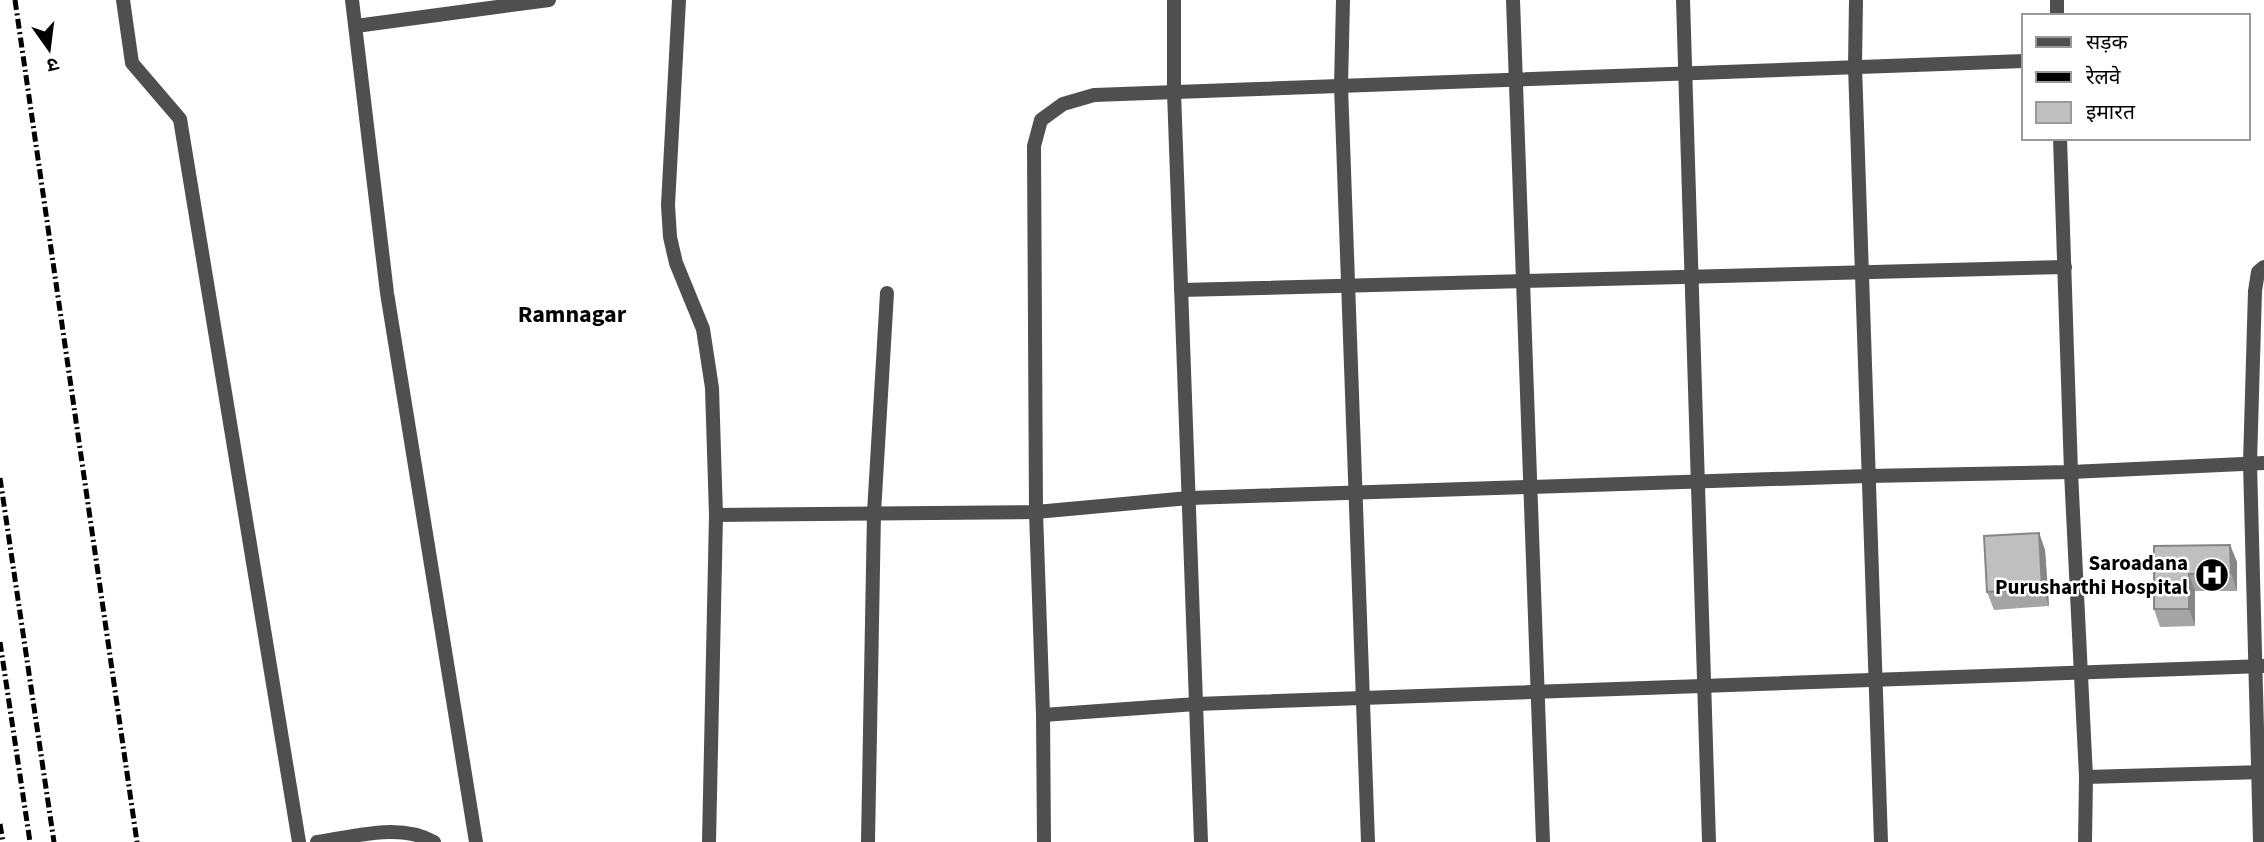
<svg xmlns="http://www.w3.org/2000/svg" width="2264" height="842" font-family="'Source Sans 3','Noto Sans Devanagari',sans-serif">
<rect width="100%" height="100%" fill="#fff"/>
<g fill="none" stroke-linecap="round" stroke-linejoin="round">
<path stroke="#4f4f4f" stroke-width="14" d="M317,842C355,837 399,822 434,842"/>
<g stroke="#4f4f4f" stroke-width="14">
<polyline points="123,0 132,63 180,119 299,842"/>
<polyline points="352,0 387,293 476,842"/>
<polyline points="679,0 668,205 670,237 676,263 703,329 712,388 716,515 709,842"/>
<polyline points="1174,0 1174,92 1201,842"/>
<polyline points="1343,0 1341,86 1368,842"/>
<polyline points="1513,0 1543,842"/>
<polyline points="1683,0 1709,842"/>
<polyline points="1856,0 1855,66 1881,842"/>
<polyline points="2057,16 2057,0"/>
<polyline points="356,26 549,0"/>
<polyline points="2060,138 2071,472 2086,777 2085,842"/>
<polyline points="1181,290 2065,267"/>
<polyline points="716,515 1036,512 1189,498 1868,476 2071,472 2264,463"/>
<polyline points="1043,715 1196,704 2264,666"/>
<polyline points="2086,777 2264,772"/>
<polyline points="868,842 874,513 887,293"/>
<polyline points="1044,842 1043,715 1036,512 1034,146 1041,120 1063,104 1094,95 2024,61"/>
<polyline points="2260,842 2250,463 2255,291 2258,272 2264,267"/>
</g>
<g stroke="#000" stroke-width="5" stroke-dasharray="10 3.5 2 3.5" stroke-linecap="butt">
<polyline points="15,0 137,842"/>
<polyline points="0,478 54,842"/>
<polyline points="0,642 30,842"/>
<polyline points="0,824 3,842"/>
</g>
</g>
<g fill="#a4a4a4">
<polygon points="2039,533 2045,550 2049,606 1994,610 1987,592"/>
<polygon points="2230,545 2237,562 2237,591 2195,591 2195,626 2160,627 2154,609 2154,546"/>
</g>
<g fill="#868686">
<polygon points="2039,533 2045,550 2049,606 2042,588"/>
<polygon points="2230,545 2237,562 2237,591 2231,573"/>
<polygon points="2189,574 2195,591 2195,626 2189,609"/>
</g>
<g fill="#bfbfbf" stroke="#868686" stroke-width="2">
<polygon points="2039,533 2042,588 1987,592 1984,536"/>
<polygon points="2230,545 2231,573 2189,574 2189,609 2154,609 2154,546"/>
</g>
<defs>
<g id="hospital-disc" transform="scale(1.75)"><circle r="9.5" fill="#000" stroke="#fff"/><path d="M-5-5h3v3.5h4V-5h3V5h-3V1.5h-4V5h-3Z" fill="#fff"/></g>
</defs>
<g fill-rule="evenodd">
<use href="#hospital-disc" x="2212" y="575"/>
</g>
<g text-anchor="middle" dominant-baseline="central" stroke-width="5" stroke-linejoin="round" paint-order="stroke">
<g font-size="21" font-weight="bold" fill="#000" stroke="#fff" text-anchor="end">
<text x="2188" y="563">Saroadana<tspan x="2188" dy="24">Purusharthi Hospital</tspan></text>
</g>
<g font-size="24" font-weight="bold" fill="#000" stroke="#fff">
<text x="572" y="314">Ramnagar</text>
</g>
</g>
<rect x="2022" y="14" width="228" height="126" fill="#ffffff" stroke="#999999" stroke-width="2"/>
<rect x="2036" y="37" width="35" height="10" fill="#4f4f4f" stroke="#999999" stroke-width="2"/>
<text x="2086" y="49" font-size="21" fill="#000000">सड़क</text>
<rect x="2036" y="72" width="35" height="10" fill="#000000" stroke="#999999" stroke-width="2"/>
<text x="2086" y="84" font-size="21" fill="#000000">रेलवे</text>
<rect x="2036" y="102" width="35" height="21" fill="#bfbfbf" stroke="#999999" stroke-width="2"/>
<text x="2086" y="119" font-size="21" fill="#000000">इमारत</text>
<g transform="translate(49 49) rotate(166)" stroke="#ffffff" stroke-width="5" paint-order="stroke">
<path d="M0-5L12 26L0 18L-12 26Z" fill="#000000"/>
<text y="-10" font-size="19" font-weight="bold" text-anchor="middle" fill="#000000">उ</text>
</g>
</svg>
